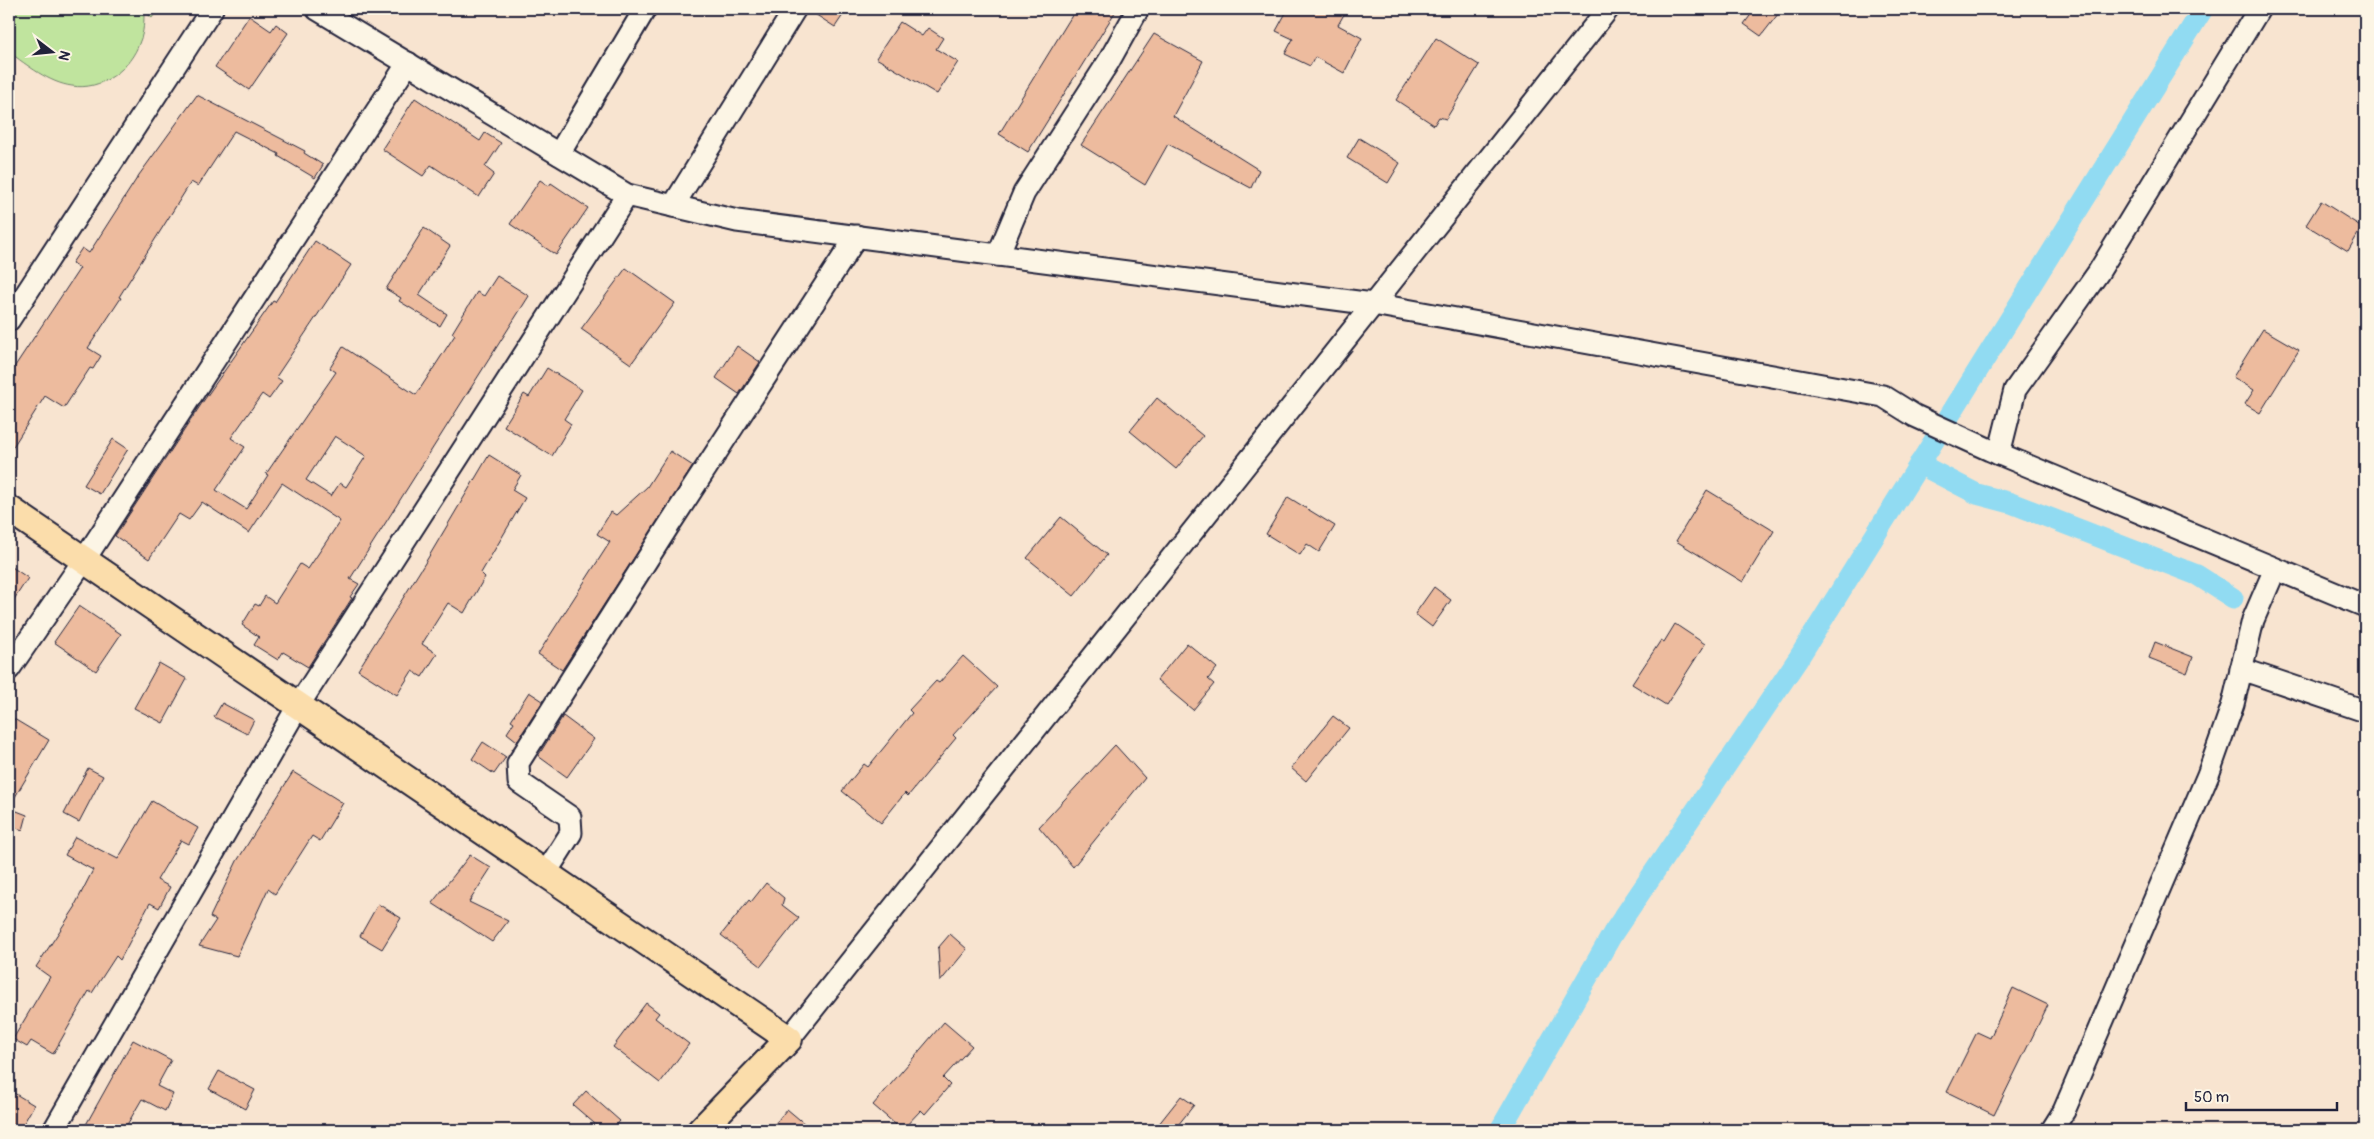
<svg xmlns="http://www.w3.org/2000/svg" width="2374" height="1139" font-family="Pangolin,sans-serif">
<rect width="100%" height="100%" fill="#f8e4d0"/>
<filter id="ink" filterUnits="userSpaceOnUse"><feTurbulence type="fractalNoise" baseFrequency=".02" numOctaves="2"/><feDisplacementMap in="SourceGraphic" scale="10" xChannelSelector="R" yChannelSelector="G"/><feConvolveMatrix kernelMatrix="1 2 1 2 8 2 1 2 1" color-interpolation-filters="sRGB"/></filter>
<g filter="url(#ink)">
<path fill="#c0e49e" stroke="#71836c" d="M9,9H158L152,18L144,11C144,21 144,32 140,41C131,69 101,91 72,86C49,83 27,65 9,52Z"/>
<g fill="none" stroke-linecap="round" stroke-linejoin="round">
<g stroke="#91dbf2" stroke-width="21">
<polyline points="1919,464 1977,494 2011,503 2197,575 2233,598"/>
<polyline points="1500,1130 1613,933 1798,659 2203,9"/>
</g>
</g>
<g fill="#edbb9e" stroke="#22223b" fill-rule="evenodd">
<polygon points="807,9 847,9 835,27"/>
<polygon points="1076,9 1117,9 1028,152 999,134"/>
<polygon points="1288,9 1347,9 1338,25 1362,38 1344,73 1315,57 1310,66 1285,54 1293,39 1276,31"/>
<polygon points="1755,9 1782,9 1761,36 1744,24"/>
<polygon points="249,16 271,31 276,24 288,33 249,90 215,67"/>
<polygon points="900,22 922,36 928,28 943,38 936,49 958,62 937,94 876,58"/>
<polygon points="1154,34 1203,61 1173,116 1259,170 1251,188 1168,144 1145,185 1081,145"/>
<polygon points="1436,38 1479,65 1446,119 1439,117 1434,125 1396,100"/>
<polygon points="197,95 305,151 304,153 323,165 315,178 278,156 279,154 234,131 198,186 191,182 119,297 121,298 88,348 101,356 93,369 90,368 64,408 45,396 9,453 9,375 80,268 72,263 82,248 89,253 139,175"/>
<polygon points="415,98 480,141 485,133 501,143 485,167 494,174 479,197 431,165 423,176 382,149"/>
<polygon points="1359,138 1400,163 1388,183 1347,158"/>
<polygon points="540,180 549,186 551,183 588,208 556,255 510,224"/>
<polygon points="2321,201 2362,227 2348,251 2306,225"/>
<polygon points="424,228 450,246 419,295 447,314 440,326 399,301 401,298 386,289"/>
<path d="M315,241L351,265L276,377L282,381L269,399L262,394L231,438L245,447L216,490L246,509L268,475L266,474L336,372L330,368L343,347L416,395L455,335L452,333L477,292L484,296L497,276L529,296L350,579L359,584L350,597L352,598L308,667L283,652L278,660L254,645L259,637L242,625L255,604L259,606L265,596L275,603L300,564L308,569L340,521L282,483L249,533L202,502L189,520L179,514L149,559L115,536L202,403L273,301L275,302ZM335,436L366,456L346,487L340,483L331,496L306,480Z"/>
<polygon points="626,268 675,303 631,364 581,329"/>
<polygon points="2263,329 2299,350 2260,413 2245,404 2254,390 2233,377"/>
<polygon points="737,346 760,362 739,394 716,378"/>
<polygon points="547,368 582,390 564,419 571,424 552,456 504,426 524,394 529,397"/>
<polygon points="1157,398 1203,436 1176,469 1130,431"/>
<polygon points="113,439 128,449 100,494 84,485"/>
<polygon points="670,451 693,466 562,670 538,654 610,542 597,534 611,512 616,515 647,487"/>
<polygon points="489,455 521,475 512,490 525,498 481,573 485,577 464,613 448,603 422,644 437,654 422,677 412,671 397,695 358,670 425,563"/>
<polygon points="1707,490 1774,531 1743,582 1676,541"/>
<polygon points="1288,497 1335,526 1319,552 1307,544 1300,555 1266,534"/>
<polygon points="1061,517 1107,555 1074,596 1027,558"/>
<polygon points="9,565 28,578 9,607"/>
<polygon points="1434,587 1451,600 1432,627 1415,614"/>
<polygon points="79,606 121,634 96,671 54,642"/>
<polygon points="1675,624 1705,644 1666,705 1632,684 1661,640 1664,642"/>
<polygon points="2155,642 2193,657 2187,673 2149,658"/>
<polygon points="1187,643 1217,668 1208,679 1214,684 1193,710 1157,680"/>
<polygon points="963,656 997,687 953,735 956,738 908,796 905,793 881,823 842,791 864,764 868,767 912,713 909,710 936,681 939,683"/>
<polygon points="159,663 187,679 163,723 134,708"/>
<polygon points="529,692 543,701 517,741 507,733 514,722 511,720"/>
<polygon points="222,703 254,720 247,734 214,717"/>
<polygon points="9,716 49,740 9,807"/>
<polygon points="563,716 594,739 567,777 538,756"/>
<polygon points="1333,716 1349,728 1306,781 1291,768"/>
<polygon points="483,742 506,757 494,774 472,759"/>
<polygon points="1115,745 1145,778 1073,867 1039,827"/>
<polygon points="88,768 103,776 79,822 64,814"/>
<polygon points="293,772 343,803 320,841 312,836 275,894 268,889 237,956 199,946 216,920 210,917 237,861"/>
<polygon points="152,801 198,828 189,844 181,840 157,880 170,887 159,908 150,903 120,960 116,956 92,993 89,991 53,1054 31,1041 27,1047 13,1039 50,977 36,967 76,906 75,905 93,870 65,855 75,837 118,859"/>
<polygon points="9,808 27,815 23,830 9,826"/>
<polygon points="470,855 491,868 469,902 508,921 492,942 432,903"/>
<polygon points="766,883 784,898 782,905 799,918 761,966 721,935 749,900 751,902"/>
<polygon points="378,904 401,918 382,949 360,936"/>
<polygon points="950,934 967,949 940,982 938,948"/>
<polygon points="2013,988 2048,1005 1994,1115 1947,1092 1977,1032 1990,1038"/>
<polygon points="646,1003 659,1013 655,1018 689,1044 660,1083 613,1047"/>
<polygon points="944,1022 972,1046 943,1078 950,1085 925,1114 921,1110 902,1130 873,1105"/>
<polygon points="133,1040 171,1060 157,1086 173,1094 165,1111 142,1099 124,1130 83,1130"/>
<polygon points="219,1071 255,1090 245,1109 209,1089"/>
<polygon points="9,1090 34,1105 20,1130 9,1130"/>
<polygon points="586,1091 620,1121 612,1130 602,1130 573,1105"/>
<polygon points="1181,1096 1194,1105 1174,1130 1154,1130"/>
<polygon points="787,1109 812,1130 770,1130"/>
</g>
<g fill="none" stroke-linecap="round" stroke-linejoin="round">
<g stroke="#22223b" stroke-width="25">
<g id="minor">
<polyline points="317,9 627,195 737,221 1373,304 1883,396 1915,416 1990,450 2365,606"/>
<polyline points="559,154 645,9"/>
<polyline points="673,206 795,9"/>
<polyline points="998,255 1024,193 1109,61 1138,9"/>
<polyline points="9,320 212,9"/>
<polyline points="1999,454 2015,390 2098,273 2259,9"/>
<polyline points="9,669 84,560 408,63"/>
<polyline points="2241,669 2365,711"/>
<polyline points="545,874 571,833 570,817 519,782 518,763 667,528 857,236"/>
<polyline points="789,1039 1608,9"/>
<polyline points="54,1130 298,706 627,195"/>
<polyline points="2052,1130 2064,1111 2208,775 2233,704 2253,620 2275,569"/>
</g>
</g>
<g stroke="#22223b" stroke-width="30">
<polyline id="major" points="9,509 789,1039 701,1130"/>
</g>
<use href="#minor" stroke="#fcf5e5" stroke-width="21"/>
<use href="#major" stroke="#fbddab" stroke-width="26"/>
</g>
</g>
<rect width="2374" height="1139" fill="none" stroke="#fcf5e5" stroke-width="30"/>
<rect x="15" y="15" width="2344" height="1109" fill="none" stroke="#22223b" stroke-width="2" filter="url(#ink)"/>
<g transform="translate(52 52) rotate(106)" stroke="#fcf5e5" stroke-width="4" paint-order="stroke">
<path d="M0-4L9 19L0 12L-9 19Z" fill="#22223b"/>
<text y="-8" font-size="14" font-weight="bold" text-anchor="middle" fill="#22223b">N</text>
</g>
<path d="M2186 1102v8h151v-8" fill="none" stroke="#22223b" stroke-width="2.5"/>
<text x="2194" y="1102" font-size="15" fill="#22223b" stroke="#fcf5e5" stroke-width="4" paint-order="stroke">50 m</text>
</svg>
